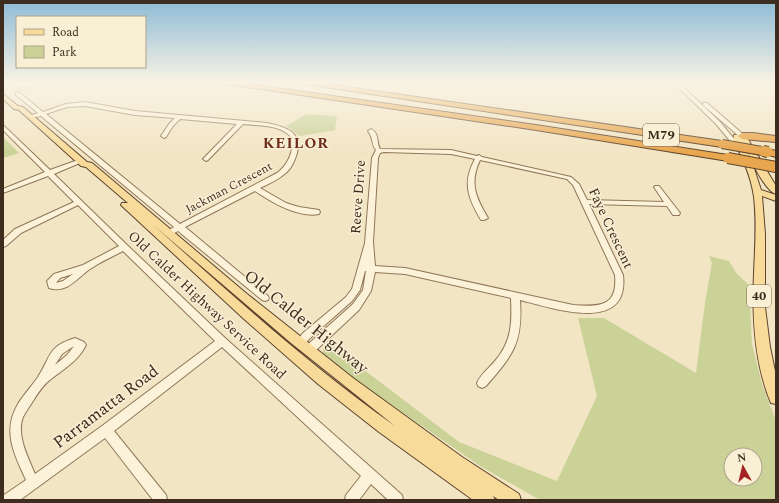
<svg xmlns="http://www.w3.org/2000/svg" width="779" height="503" font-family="Spectral,serif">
<rect width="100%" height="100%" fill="#f2e5c4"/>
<g fill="#cad297" fill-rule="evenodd">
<polygon points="3,82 53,82 16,93 13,89 9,88"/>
<polygon points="307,114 337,116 335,130 300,136 286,126"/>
<polygon points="3,137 19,153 3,158"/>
<path d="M709,256L729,261L737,274L749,285L752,344L762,384L776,421V500H540L480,466L328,361L323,353V349L330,344L459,442L557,481L597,396L578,318H604L696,373L705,303L712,263ZM731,455H755V479H731Z"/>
</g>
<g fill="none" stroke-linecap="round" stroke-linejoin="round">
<g stroke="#8f7658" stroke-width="2">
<g id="minor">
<polygon points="673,82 678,82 720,122 740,146 740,148 736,148 716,124"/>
<path d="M16,93H20L43,112L66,104L85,102L135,111L267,123C285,127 302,131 297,153C295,160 292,167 287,172C279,179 269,184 260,188L286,203L299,207L319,210L320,212L319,214C298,218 271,202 255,191L185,227L268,296L269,298L268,300L265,301L262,300L178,231L171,235H165L164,233L174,227L41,116L29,118V116L38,113L16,95ZM85,106L135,115L175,118L169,124L161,136L164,138L166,137L173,126L180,119L237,124L204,158L203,159L206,161L208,160L243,124C258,126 280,124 291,137C295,150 288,165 277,173L180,224L46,114L67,107Z"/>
<polygon points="703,103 707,103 744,135 744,137 740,137 703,105"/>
<path d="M3,125L50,170L78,160H82V162L54,174L127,245L225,338L402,495L403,500H388L371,484L359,500H345L346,495L361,476L222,347L114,431L166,495L167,500H153L105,438L20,500H3L4,495L26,480C14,454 2,431 18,404C24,394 32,386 38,377C52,355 47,347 75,338L84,342L86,345C78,361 64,369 51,379C43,385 38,393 33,401C30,406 26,411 23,417C16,435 28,457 35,474L102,426L215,341L123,251C112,257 100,262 90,269C77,278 67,294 49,288L47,281L54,274L83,265L119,246L78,205L21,233L6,246L3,247V240L15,229L74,202L48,176L3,193V189L45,172L3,130ZM73,274L63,281L56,283L60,278ZM74,346L67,355L55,365L62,354Z"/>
<path d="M371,129C380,134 376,142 380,149L451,150L477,156L479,155L482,157L571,177L579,184L587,200L664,202L654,187L655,186H659L680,213L679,215H673L667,206L589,204L623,275C630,335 552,308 520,300C523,343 513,355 486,386L482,388L478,386L477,383C480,375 489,368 495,361C512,341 512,323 511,298L405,274L375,272L371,291L359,310L313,353L309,354L305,353L304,350L305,347L353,304L363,290L366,271H365L360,290L352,301L309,339C305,344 303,348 297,346L295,343L303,333L346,297L352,289L365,243L372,158L376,150C371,144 374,139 368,131ZM384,152L451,154L475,159C462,183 468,198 481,220H484L488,218C476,198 469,183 480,160L567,179L573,185L615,275C618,307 599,307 573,305L405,268L375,266L373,242L378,158L380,153Z"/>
</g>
</g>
<g stroke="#5d432d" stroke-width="2">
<g id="major">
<path d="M3,94L18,106L23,107L87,162L92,163L247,294L353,378L462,457L519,494L521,500H499L493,496L495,500H473L379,432L318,384L244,319L121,205L122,203H128L86,167L81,166L19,110L14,109L3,99ZM152,224L291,343L395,426C309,365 231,294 152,224Z"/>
<path d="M742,134L746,136L776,186V194C763,190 748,152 741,140L751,159L761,190L776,195V201L762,196L765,234V307L770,347L776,376V404L771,403C754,363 752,316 754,273C755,248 757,222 754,197C751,176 743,158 733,140L734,135Z"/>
</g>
</g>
<g stroke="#5d432d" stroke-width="2">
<g id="highway">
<polygon points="213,82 235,82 536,125 728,155 733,158 728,161 536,130"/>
<polygon points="291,82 313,82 722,141 726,144 722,147"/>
<polygon points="753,133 776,136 776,142 742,139 738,136 742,133"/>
<polygon points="768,149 776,151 776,157 765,154 763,152"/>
</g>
</g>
<use href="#minor" fill="#fcf2d9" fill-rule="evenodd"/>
<use href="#major" fill="#f8db9a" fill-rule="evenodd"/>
<use href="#highway" fill="#e8a64e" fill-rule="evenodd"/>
<g stroke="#5d432d" stroke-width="10" stroke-linecap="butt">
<polyline id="highway-bridge-far1" points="722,144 768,152"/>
</g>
<g stroke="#5d432d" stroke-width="12" stroke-linecap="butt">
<g id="highway-bridge">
<polyline points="763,151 768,152"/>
<polyline points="728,158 776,167"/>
</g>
</g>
<use href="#highway-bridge-far1" stroke="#e8a64e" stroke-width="8"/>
<use href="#highway-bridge" stroke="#e8a64e" stroke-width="10"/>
</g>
<linearGradient id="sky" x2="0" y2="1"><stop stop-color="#8dbbd6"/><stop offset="0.54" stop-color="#f9f3e4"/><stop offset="1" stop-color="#f9f3e4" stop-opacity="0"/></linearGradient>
<rect width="779" height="153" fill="url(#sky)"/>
<g text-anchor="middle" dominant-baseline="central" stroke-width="3" stroke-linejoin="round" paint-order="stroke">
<g font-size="12" fill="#3e2d1e" stroke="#f9efd5">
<text transform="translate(229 188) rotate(-28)">Jackman Crescent</text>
</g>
<g fill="#f9efd5" stroke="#766755" stroke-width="1">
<rect x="643" y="124" width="36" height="22" rx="3"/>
<rect x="747" y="285" width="24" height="22" rx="3"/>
</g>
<g font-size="13" font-weight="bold" fill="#3e2d1e">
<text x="661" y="135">M79</text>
<text x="759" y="296">40</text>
</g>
<g font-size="14" fill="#3e2d1e" stroke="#f9efd5">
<text transform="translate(358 197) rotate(-86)">Reeve Drive</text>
<text transform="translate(611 228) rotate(65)">Faye Crescent</text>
<text transform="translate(207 305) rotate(43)">Old Calder Highway Service Road</text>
</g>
<g font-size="15" font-weight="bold" letter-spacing="1" fill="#6e2c19" stroke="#f9efd5">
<text x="296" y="143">KEILOR</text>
</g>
<g font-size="17" fill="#3e2d1e" stroke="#f9efd5">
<text transform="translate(306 322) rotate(39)">Old Calder Highway</text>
<text transform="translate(106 407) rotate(-37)">Parramatta Road</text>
</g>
</g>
<rect width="779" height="503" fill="none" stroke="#3e2d1e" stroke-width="8"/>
<rect x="16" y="16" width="130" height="52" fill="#f9efd5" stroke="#aea18c"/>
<rect x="24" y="29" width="20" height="6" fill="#f8db9a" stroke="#aea18c"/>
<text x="52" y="36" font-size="12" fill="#3e2d1e">Road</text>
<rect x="24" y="46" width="20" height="12" fill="#cad297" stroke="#aea18c"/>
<text x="52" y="56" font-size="12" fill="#3e2d1e">Park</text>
<g transform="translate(743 467) rotate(352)"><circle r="19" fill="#f9efd5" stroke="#aea18c"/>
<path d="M0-3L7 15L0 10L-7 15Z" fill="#a42323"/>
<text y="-6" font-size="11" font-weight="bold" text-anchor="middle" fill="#3e2d1e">N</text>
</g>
</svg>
